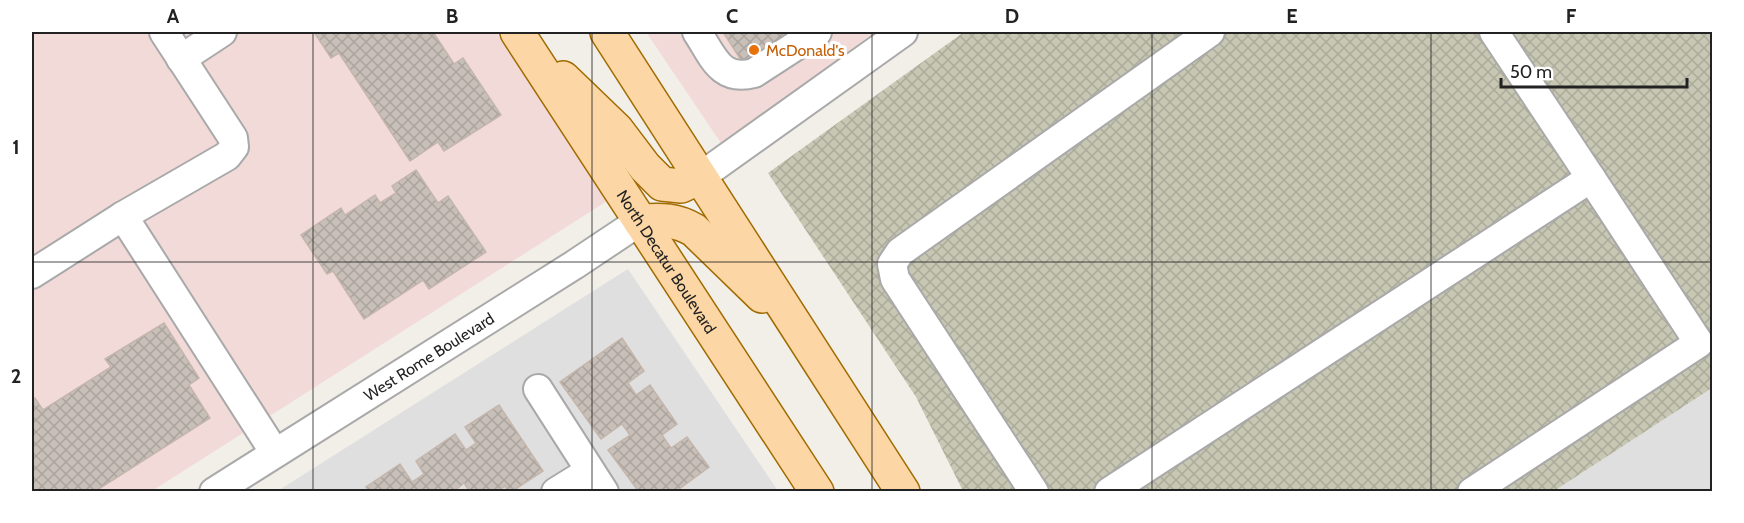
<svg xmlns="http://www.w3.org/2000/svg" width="1744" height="523" font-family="Cabin,sans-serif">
<defs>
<pattern id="construction-cross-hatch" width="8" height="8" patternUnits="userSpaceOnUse" patternTransform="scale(1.5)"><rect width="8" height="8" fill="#c7c7b4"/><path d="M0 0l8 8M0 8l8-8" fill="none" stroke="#abab9a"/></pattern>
<pattern id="building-cross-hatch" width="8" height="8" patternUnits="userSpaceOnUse" patternTransform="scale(1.5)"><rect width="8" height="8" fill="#c7bfb8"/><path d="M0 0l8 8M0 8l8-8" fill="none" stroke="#aba49e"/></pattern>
</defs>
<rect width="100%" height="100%" fill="#f2efe9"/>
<g fill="#e0dfdf">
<polygon points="628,269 778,491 276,492"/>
<polygon points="1712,388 1712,491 1554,491"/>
</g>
<g fill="#f2dad9">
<polygon points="32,32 496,32 607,201 152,491 32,491"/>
<polygon points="646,32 874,32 723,146"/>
</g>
<polygon fill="url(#construction-cross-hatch)" points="964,32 1712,32 1712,388 1554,491 963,491 916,397 768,173"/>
<g fill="url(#building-cross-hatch)" stroke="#c4b6ab" stroke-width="1.5">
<polygon points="314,32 433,32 454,64 463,58 501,115 444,151 438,142 410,161 339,53 331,58"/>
<polygon points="723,32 803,32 746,68"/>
<polygon points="416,170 438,203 448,196 486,252 429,289 423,280 364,319 333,271 327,274 301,235 341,208 345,215 375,195 380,203 396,193 392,186"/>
<polygon points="164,323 199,378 189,385 210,418 94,492 32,492 32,400 35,398 43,410 111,367 105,359"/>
<polygon points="622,338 644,371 628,383 636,395 650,385 677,424 662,435 671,448 687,437 709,467 675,492 639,492 608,450 630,435 622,424 601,439 560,382"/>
<polygon points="499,405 543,471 511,492 508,492 505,486 497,492 470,492 464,483 453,492 369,492 366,487 400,464 412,482 424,474 416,461 455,434 466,450 476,443 465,427"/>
</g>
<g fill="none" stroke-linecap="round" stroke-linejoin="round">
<g stroke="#a9a9a9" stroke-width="32">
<g id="minor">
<polyline points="164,32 233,138 234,147 227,156 123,216 275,453"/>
<path d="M697,32C713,56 720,82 754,73L817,32"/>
<polyline points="1494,32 1591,178"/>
<polyline points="181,59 222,32"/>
<polyline points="700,177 903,32"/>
<polyline points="32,274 123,216"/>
<polyline points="538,389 604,492"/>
<path id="s1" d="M214,492L574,265L640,221"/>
<polyline points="556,492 590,471"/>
<polyline points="1034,492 895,279 892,264 900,252 1210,32"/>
<polyline points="1109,492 1591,178 1699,343 1472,492"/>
</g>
</g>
<g stroke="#a06b00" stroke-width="36">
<g id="major">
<path id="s2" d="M517,32L817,492"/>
<polyline points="607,32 903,492"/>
<polyline points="563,78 617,130 645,167 662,184 681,186 700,177"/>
<path d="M640,221C662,220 675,219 694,230L762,296"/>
</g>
</g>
<use href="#minor" stroke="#fff" stroke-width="28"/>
<use href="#major" stroke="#fcd6a4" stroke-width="33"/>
</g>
<path fill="none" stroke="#222" stroke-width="1.5" stroke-opacity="0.55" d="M313,32V492M592,32V492M872,32V492M1152,32V492M1431,32V492M32,262H1712"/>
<circle fill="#e8710a" stroke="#fff" stroke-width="2" cx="754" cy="50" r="6"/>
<g text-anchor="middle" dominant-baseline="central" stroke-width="6" stroke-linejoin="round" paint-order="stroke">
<g font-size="16" fill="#c56008" stroke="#fff" text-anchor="start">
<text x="766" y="50">McDonald's</text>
</g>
<g font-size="16" fill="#222" stroke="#fff">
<text stroke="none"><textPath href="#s2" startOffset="274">North Decatur Boulevard</textPath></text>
<text stroke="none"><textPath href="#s1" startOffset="254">West Rome Boulevard</textPath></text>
</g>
</g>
<rect width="1744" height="523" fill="none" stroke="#ffffff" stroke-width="66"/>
<path d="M1501 78v9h186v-9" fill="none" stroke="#222222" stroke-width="3"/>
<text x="1510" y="78" font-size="18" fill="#222222" stroke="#ffffff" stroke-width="4.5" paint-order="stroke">50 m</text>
<rect x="33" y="33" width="1678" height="457" fill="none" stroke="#222" stroke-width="2"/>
<g font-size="20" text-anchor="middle" font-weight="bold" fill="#222">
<text x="173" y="23">A</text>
<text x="452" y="23">B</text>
<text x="732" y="23">C</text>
<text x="1012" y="23">D</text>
<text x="1292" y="23">E</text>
<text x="1571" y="23">F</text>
<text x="16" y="154">1</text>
<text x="16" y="383">2</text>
</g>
</svg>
